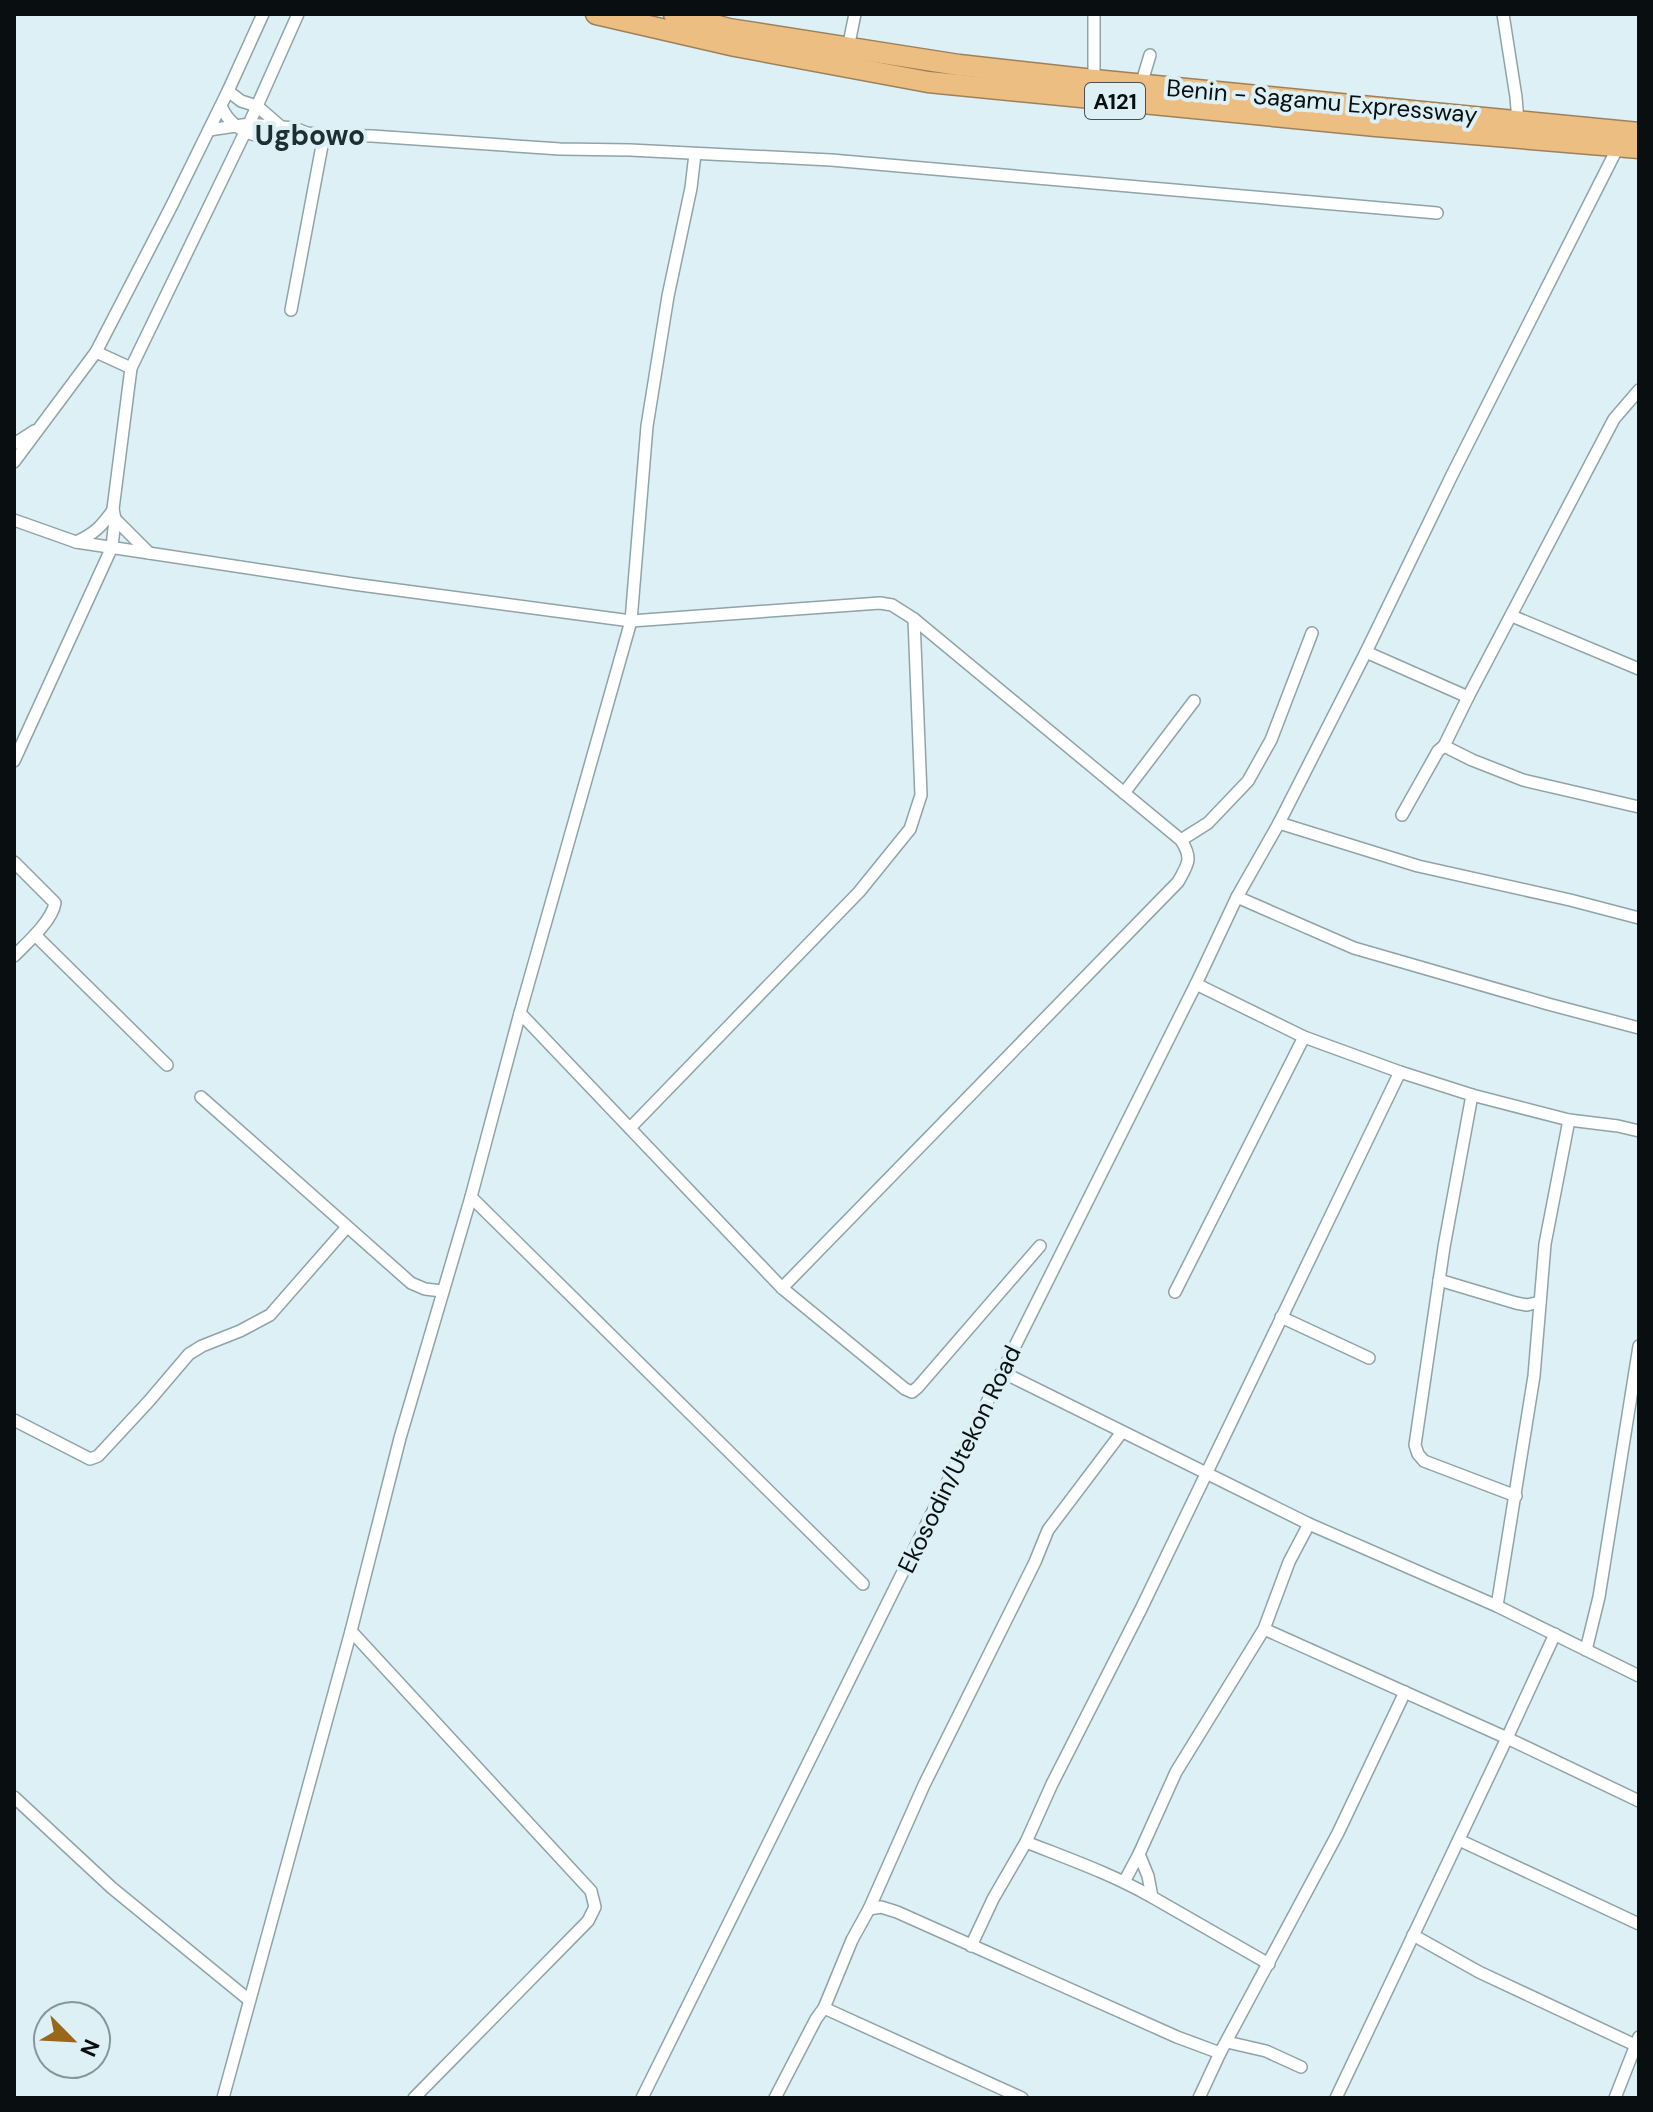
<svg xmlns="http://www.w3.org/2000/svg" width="1653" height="2112" font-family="'DM Sans',sans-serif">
<rect width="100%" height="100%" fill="#dcf0f5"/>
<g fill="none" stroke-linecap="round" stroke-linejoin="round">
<g stroke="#90a3a7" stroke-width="14">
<g id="street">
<polyline points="1503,14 1516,97 1518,121"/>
<polyline points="848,48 855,14"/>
<polyline points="1094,80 1094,14"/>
<polyline points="1141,85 1150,55"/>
<polyline points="228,91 241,101 257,106 280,126"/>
<path d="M221,106C235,139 276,143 306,134"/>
<polyline points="209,130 249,124 294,128 307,133 324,135 372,136 560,149 630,150 831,160 1437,213"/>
<polyline points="291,310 324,135"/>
<polyline points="96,352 131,368"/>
<polyline points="14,444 34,431"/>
<polyline points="14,462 96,352 171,207 228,91 263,14"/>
<polyline points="115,519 149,553"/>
<path d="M14,520L76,542L353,584L631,621L880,603L892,605L914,619L1181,840C1193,859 1188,864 1178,882L782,1288"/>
<path d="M76,542C94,534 102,526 113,510"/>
<polyline points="1512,616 1639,669"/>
<polyline points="1366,652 1468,697 1444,746 1438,751 1402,815"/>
<polyline points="1468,697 1614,419 1639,390"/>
<polyline points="1444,746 1472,760 1523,780 1639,807"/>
<polyline points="14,761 112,547 115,519 113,509 131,368 249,124 298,14"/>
<polyline points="1124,793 1194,701"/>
<polyline points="1279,823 1418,866 1570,900 1639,918"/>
<polyline points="1181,840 1208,823 1248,781 1271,740 1312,633"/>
<path d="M14,862L55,903C52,921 27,943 14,956"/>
<polyline points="1237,897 1354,948 1548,1004 1639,1028"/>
<polyline points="35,935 167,1065"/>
<polyline points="1196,984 1304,1037 1400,1072 1472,1095 1569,1120 1618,1126 1639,1131"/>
<polyline points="520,1013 782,1288 905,1389 912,1392 918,1387 1040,1246"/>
<polyline points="1472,1095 1444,1247 1415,1445 1418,1454 1424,1461 1516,1496"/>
<polyline points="201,1097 411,1283 425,1289 442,1291"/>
<polyline points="630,1128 859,892 910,829 921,795 914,619"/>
<polyline points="471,1197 863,1584"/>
<polyline points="1439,1280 1516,1303 1527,1305 1540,1302"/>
<polyline points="1175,1292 1304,1037"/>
<polyline points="1281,1317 1369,1358"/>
<polyline points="1002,1372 1309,1524 1497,1606 1639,1676"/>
<polyline points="14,1420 90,1459 98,1456 149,1401 189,1354 202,1346 240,1331 270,1315 347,1227"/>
<polyline points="1497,1606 1534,1376 1545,1244 1569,1120"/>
<polyline points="1264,1629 1507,1738 1639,1801"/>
<polyline points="351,1631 591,1891 595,1907 588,1921 414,2098"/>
<polyline points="1586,1650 1599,1597 1639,1346"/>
<polyline points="14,1797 112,1888 249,2000"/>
<polyline points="1459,1840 1639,1924"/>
<path d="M1026,1842C1069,1859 1112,1874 1152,1897"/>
<polyline points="1124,1882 1139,1854"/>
<polyline points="869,1909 881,1907 897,1912 1177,2037 1220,2053"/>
<polyline points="1413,1935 1479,1972 1635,2045"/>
<polyline points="971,1946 993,1899 1026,1842 1052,1784 1141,1609 1400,1072"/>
<polyline points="1269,1964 1152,1897 1148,1876 1139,1854 1176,1772 1264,1629 1289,1562 1309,1524"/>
<polyline points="824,2008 1022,2098"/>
<polyline points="1227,2042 1266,2051 1301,2067"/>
<polyline points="223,2098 351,1631 400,1438 471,1197 520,1013 631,621 647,426 668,296 691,188 695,154"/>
<polyline points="642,2098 1002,1372 1196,984 1237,897 1279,823 1366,652 1453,473 1619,145"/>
<polyline points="775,2098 816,2019 824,2008 852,1940 869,1909 924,1785 1035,1562 1048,1530 1122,1432"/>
<polyline points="1199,2098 1220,2053 1338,1833 1405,1692"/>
<polyline points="1336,2098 1507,1738 1555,1634"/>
<polyline points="1615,2098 1639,2037"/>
</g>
</g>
<g stroke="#9d815a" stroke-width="23">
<g id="highway">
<polyline points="596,14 735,46 928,82 1376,126 1639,148"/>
<polyline points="674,14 729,29 959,65 1094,80 1639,133"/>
</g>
</g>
<use href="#street" stroke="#fff" stroke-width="11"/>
<use href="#highway" stroke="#edbe82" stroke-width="20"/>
</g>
<g text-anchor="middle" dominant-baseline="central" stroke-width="8" stroke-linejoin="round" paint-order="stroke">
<rect fill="#dcf0f5" stroke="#485255" stroke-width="2" x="1085" y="83" width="60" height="36" rx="6"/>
<g font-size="22" font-weight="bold" fill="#090f11">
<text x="1115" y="101">A121</text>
</g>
<g font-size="24" fill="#090f11" stroke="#dcf0f5">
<text transform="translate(1322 101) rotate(5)">Benin - Sagamu Expressway</text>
<text transform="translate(959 1459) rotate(-64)">Ekosodin/Utekon Road</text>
</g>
<g font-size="28" font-weight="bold" fill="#1e2e32" stroke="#dcf0f5">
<text x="310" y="135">Ugbowo</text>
</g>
</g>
<rect width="1653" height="2112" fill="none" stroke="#090f11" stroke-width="32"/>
<g transform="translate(72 2040) rotate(114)"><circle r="38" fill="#dcf0f5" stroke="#88969a" stroke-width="2"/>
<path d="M0-6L14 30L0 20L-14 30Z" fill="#99671b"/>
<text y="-12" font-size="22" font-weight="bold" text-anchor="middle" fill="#090f11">N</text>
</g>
</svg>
